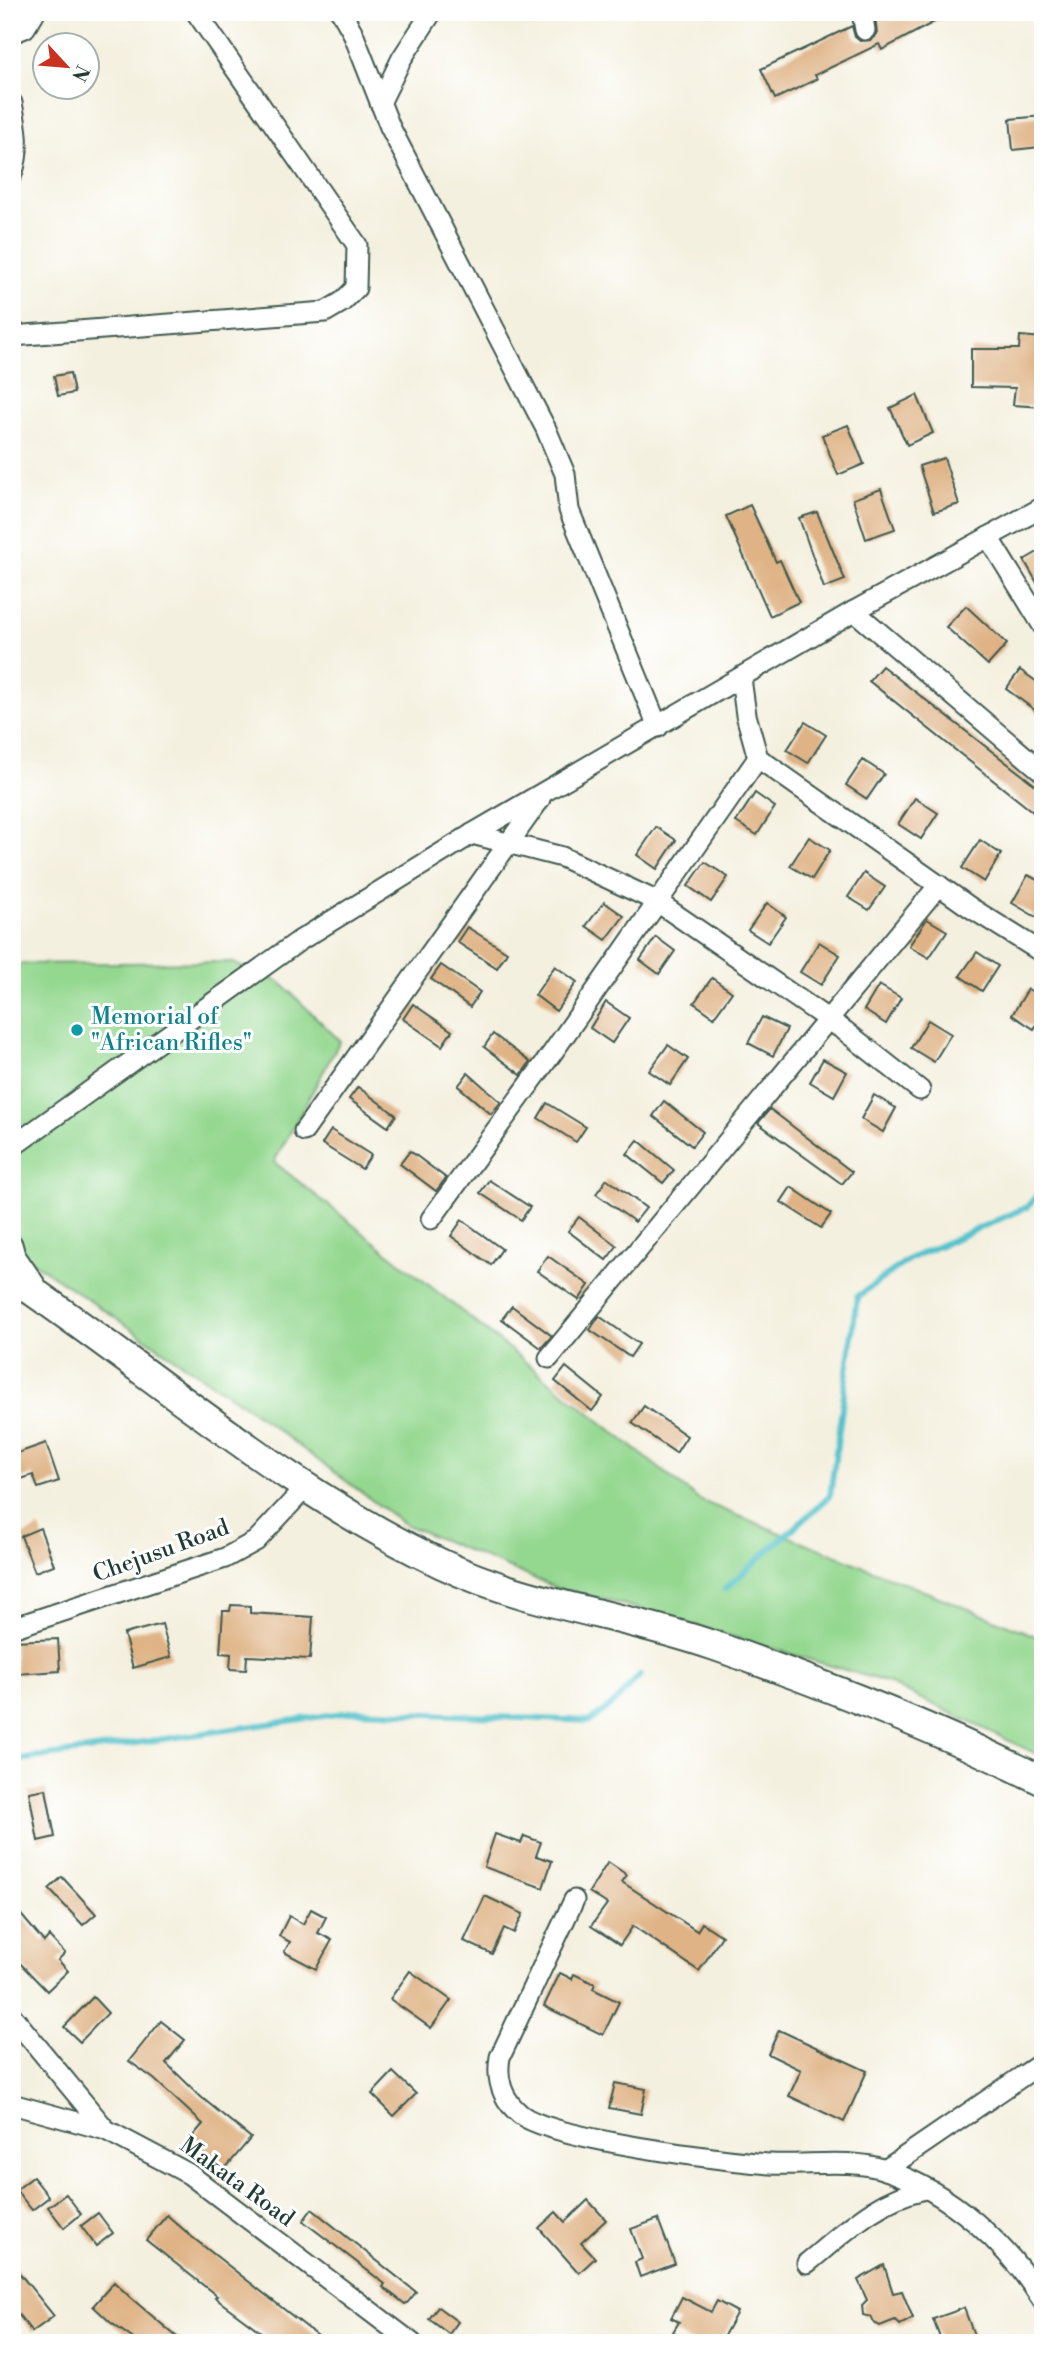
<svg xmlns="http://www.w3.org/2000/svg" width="1055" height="2355" font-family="'Libre Bodoni',serif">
<rect width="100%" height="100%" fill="#fff"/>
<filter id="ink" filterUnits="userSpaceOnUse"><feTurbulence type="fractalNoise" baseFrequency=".0143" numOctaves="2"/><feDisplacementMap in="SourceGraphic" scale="14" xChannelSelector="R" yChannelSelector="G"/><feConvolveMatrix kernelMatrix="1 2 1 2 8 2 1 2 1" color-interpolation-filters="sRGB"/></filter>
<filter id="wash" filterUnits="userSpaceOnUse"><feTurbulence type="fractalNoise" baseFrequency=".00686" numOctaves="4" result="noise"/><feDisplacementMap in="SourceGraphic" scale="28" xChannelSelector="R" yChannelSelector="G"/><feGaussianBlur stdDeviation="1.57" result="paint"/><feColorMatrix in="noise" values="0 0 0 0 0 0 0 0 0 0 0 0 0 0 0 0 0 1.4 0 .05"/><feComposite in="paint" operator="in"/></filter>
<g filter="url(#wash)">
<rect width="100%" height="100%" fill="#f4f0df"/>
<polygon fill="#94d890" stroke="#5a8a62" stroke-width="2" points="230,962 280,982 340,1041 274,1162 699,1500 1043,1639 1043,1757 886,1682 618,1603 557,1588 404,1524 248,1408 12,1248 12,964"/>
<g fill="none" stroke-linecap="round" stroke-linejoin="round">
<g stroke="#55c2cc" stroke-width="6">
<polyline points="725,1589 830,1496 857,1297 909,1259 1027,1207 1043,1188"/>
<polyline points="12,1761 357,1711 591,1721 614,1703 640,1675"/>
</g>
</g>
<g id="blocks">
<g fill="#dfb385">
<polygon points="881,12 953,12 882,50 879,44 815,75 817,79 775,99 761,69 852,26 855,37 860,41 872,40 877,34 875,15"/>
<polygon points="1043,116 1040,147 1013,150 1010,119"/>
<polygon points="1020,336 1043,338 1043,407 1013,405 1015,388 971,387 971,349 1019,349"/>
<polygon points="70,373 74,393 58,396 54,376"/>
<polygon points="917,395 933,433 907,445 890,408"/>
<polygon points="848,425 864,464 838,475 822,435"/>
<polygon points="944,458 959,504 934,512 919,466"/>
<polygon points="881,489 895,529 866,539 853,499"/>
<polygon points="750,505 776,562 780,560 799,602 770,616 726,516"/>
<polygon points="817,512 845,580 824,588 799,518"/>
<polygon points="1043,549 1043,593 1024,560"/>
<polygon points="966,606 1007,644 988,665 946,627"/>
<polygon points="882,666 1043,791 1043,820 869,681"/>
<polygon points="1020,670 1043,686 1043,716 1006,689"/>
<polygon points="805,722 826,735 808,763 787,750"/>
<polygon points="863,760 884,774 867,799 846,785"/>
<polygon points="755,793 775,807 757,835 736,822"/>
<polygon points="915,798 938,813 921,839 898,824"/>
<polygon points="656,827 676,840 657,869 637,855"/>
<polygon points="809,837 830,850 812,879 790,866"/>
<polygon points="980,840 1001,854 984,882 962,868"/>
<polygon points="705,862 728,877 711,902 688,886"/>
<polygon points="864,873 885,887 869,910 848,897"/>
<polygon points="1028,875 1043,883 1043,906 1036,917 1012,903"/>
<polygon points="604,902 624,916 606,940 586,926"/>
<polygon points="767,903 786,917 768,943 748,930"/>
<polygon points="927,919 947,931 929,958 909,946"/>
<polygon points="467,927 507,952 497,968 457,942"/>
<polygon points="656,937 675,951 659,974 640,960"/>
<polygon points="819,942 840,955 821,985 800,972"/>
<polygon points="977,952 998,966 982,991 960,976"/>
<polygon points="441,965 480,992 470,1007 431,979"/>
<polygon points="555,966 577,982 556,1011 535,995"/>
<polygon points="712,978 732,992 714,1017 694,1003"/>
<polygon points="879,985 901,998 886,1024 864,1010"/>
<polygon points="1028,989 1043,998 1043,1014 1034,1029 1012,1015"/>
<polygon points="606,1002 629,1018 612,1043 590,1028"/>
<polygon points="413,1004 452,1031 442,1046 403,1019"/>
<polygon points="762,1017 787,1029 773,1056 748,1043"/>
<polygon points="928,1020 951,1034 934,1062 911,1048"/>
<polygon points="493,1034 530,1062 521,1075 484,1047"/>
<polygon points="668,1045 688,1059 670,1085 649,1071"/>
<polygon points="823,1059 847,1072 834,1096 810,1082"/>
<polygon points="468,1073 501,1102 491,1114 458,1086"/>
<polygon points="358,1087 396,1115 388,1127 349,1099"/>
<polygon points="874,1095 896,1108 883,1132 861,1119"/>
<polygon points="664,1101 703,1132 692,1146 653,1116"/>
<polygon points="547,1103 586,1127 576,1142 538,1118"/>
<polygon points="770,1109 852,1172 842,1184 758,1123"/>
<polygon points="331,1130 371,1155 362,1169 322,1144"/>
<polygon points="638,1140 674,1170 663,1183 627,1154"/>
<polygon points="410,1151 446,1178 436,1191 400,1164"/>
<polygon points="607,1179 646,1208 635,1222 596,1194"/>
<polygon points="489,1180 530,1207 521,1220 480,1193"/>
<polygon points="791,1187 831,1214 821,1228 781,1202"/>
<polygon points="579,1217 617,1246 606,1260 568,1231"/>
<polygon points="462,1220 502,1249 491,1265 451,1236"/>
<polygon points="548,1256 589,1285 579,1300 537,1271"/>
<polygon points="512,1306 552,1336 541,1348 502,1319"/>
<polygon points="599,1316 639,1344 630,1357 590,1330"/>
<polygon points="566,1367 603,1397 592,1411 555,1381"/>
<polygon points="644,1406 687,1436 676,1453 632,1423"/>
<polygon points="46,1443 59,1481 38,1488 33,1475 12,1482 12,1455"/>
<polygon points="40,1528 54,1565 35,1572 21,1536"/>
<polygon points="231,1605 250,1606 250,1613 313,1617 310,1659 247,1656 246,1670 230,1669 231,1654 220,1653 223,1611 230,1611"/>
<polygon points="162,1624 171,1657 133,1668 124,1634"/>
<polygon points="58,1639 60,1671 16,1674 14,1641"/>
<polygon points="46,1789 55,1837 38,1841 29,1792"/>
<polygon points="495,1834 521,1843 524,1836 541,1842 536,1856 552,1861 543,1888 484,1867"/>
<polygon points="608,1862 627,1875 622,1882 697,1931 702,1923 722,1936 699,1971 633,1926 620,1945 591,1926 607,1904 589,1892"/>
<polygon points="62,1877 96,1914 83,1925 49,1889"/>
<polygon points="485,1896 523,1914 514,1933 504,1928 492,1954 464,1941"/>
<polygon points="12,1904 44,1942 49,1936 65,1953 58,1960 68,1971 47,1991 12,1955"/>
<polygon points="311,1909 326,1917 318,1933 332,1940 316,1969 284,1952 290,1942 279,1936 289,1916 303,1924"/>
<polygon points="410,1971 451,2000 431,2028 390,1999"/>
<polygon points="560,1973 572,1979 574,1974 595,1984 593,1989 619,2002 603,2035 544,2006"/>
<polygon points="93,1997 108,2013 80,2042 64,2027"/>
<polygon points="161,2021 185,2040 166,2063 201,2097 251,2138 224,2170 187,2143 203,2124 154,2079 129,2061"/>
<polygon points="779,2030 867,2071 844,2122 789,2096 801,2070 768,2054"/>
<polygon points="393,2072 416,2094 394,2116 372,2094"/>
<polygon points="615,2083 646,2089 641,2114 609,2108"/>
<polygon points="33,2177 49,2197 32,2210 16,2190"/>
<polygon points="66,2194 81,2214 64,2228 48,2207"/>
<polygon points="588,2200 606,2220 581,2243 595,2258 579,2273 539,2228 556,2212 565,2222"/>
<polygon points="312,2209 416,2292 408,2302 405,2304 383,2287 385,2284 303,2221"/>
<polygon points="98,2213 113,2233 96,2246 81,2226"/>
<polygon points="167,2215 192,2237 327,2343 276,2343 215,2298 217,2296 146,2240"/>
<polygon points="658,2219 675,2264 640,2277 635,2262 642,2259 631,2229"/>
<polygon points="12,2264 54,2316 32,2332 12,2306"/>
<polygon points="884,2265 893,2293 902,2291 913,2318 900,2325 895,2320 880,2326 874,2323 871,2317 863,2315 862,2305 867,2300 858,2280"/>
<polygon points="114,2282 131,2298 184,2343 139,2343 110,2322 93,2306"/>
<polygon points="682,2297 711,2312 717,2301 737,2312 720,2343 692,2343 673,2332 679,2322 671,2318"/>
<polygon points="438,2307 458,2322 449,2334 429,2319"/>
<polygon points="964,2308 977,2343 942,2343 933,2319"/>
</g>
</g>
</g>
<g filter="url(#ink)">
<use href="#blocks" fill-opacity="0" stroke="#3f584e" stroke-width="2"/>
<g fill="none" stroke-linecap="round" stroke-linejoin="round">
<g stroke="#3f584e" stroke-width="23">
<g id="minor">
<polyline points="341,12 352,31 390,127 546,429 565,474 569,510 658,727"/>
<polyline points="862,12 865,30"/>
<polyline points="12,33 25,28 35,12"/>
<path d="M12,103C17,128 21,150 12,174"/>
<polyline points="380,103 402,58 432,12"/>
<polyline points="12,336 325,312 342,302 356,288 357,245 196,12"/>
<polyline points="988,537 1043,626"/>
<polyline points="854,611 1043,772"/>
<polyline points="741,678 746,715 758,758 971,908 1043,953"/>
<polyline points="472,834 562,857 656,901 845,1031 920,1090"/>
<polyline points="304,1131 540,799"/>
<polyline points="12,1147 299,941 472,834 854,611 1043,507"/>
<polyline points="431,1219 553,1052 758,758"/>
<polyline points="12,1244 15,1255 39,1290"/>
<polyline points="549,1358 939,885"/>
<polyline points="12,1628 225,1558 256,1541 305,1488"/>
<path d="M574,1900L500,2057C496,2080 502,2099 520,2114C551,2139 724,2161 770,2164C808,2166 849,2158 886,2170C952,2193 1006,2243 1043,2301"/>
<polyline points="12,2016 106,2130"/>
<polyline points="12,2104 106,2130 189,2174 412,2343"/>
<polyline points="885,2170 1043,2062"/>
<path d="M807,2263C845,2232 875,2200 925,2189"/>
</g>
</g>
<g stroke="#3f584e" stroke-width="32">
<path id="highway" d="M12,1277C154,1373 286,1491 442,1564C531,1606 624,1614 715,1646C827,1685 936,1728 1043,1781"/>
</g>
<use href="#minor" stroke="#fff" stroke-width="19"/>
<use href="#highway" stroke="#fff" stroke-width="28"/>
</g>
</g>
<circle fill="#0f9aa8" stroke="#fff" stroke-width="2.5" cx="77" cy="1030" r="7"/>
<g text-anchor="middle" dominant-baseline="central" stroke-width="6" stroke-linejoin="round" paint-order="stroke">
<g font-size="23" fill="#0d838f" stroke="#fff" text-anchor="start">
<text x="91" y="1017">Memorial of<tspan x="91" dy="26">"African Rifles"</tspan></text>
</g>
<g font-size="23" fill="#1f3d34" stroke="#fff">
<text transform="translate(161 1551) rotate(-20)">Chejusu Road</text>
<text transform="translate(237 2182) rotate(36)">Makata Road</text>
</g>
</g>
<rect width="1055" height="2355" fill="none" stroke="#fff" stroke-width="42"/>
<g transform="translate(66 66) rotate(116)"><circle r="33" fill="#ffffff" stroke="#a5b1ae" stroke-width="2"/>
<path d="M0-5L12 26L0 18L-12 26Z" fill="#c8321e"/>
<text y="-10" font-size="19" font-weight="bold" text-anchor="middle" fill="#1f3d34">N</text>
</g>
</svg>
